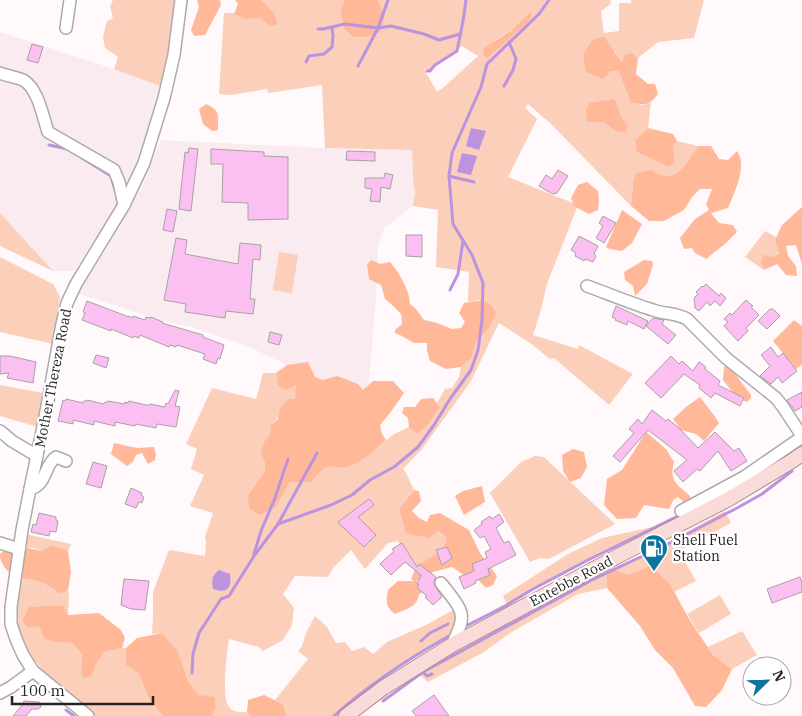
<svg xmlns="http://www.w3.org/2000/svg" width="802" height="716" font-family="'IBM Plex Serif',serif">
<rect width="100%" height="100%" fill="#fff9fb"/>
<g fill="#faebf0">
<polygon points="0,32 114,69 165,88 132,181 74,271 53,271 0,213"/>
<polygon points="161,140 325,148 412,150 413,177 415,193 413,206 384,228 378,248 376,300 368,392 323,380 287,365 247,346 192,327 160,320 79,294 121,225 147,176"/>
</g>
<g fill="#fbcfba" fill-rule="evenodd">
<polygon points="113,0 175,0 173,33 165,88 114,69 118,57 105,48 103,37 107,21 113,18 110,6"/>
<path d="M261,0H345L340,10L343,21L372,0H610L611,4L601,11L604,33L619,31V3H631V0H704L694,38L658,42L638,58L632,53L623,63L615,51L611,71H620L631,103L643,105L651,102L648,128L635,140L638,152L668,167L675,163L673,147L677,141L698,146L680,172L670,177L661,176L633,183L631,206L550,123L528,104L525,108L537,119L508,177L578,205L547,284L541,310L533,335L578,349L579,345L633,374L609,405L554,358L550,359L530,343L499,323L471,381L422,449L403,469L406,473L414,490L399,509L438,531L447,538C441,555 430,559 415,568L402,551L398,541L388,543L365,569L351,550L333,568L328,577L295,576L283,594L294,608L292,625L283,640L263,651L259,647L229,639C227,652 221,697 229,707C233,712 241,713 247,712L250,716H212L216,708L215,698L209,696H198L188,681L178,651L162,633L152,634L153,617V592L169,550L205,556L206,542L205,537L213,513L190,506L204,475L191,469L197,449L186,444L212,388L256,399L263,373H276L278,386L297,385L295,399L271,425L270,434L264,442L260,453L265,463V471L248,495L276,507L290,482H311L321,471L329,467H346L363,459L394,434L409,427L417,434L428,425L440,407L437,403L445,389L452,388L459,377L461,367L472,358L476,342L489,328L479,300L468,302L469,272L436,267L438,210L413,206L415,193L413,178L412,150L325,148L322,85L268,93L267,89L231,95L219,94L224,13H253L254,18H260L269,25H277L271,9ZM530,12L526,24L488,58L495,40L512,30ZM462,46L478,56L444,87L437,92L424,69L430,71L435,65ZM618,107L619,115L628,126L615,131L603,122Z"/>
<polygon points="0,213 53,271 0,246"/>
<polygon points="765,231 776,237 775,240 779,252 774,257 761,263 764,270 745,257"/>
<polygon points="279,252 298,255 292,293 273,290"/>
<polygon points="0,257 53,284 60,297 53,344 0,332"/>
<polygon points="0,385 43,393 38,427 0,416"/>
<polygon points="535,456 544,457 615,524 549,559 540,558 530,562 490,493 521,462"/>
<polygon points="725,511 731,523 679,551 696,581 674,592 670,584 629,575 607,575 607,588 578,594 510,633 484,652 428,682 418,673 458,649 599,574 653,550"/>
<polygon points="653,527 507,604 503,596 568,554 602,538"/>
<polygon points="25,534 71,544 68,551 52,545 42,551 33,548 27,548"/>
<polygon points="19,577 35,580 50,587 61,594 68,590 69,596 68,615 44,606 30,607 22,621 39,626 57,642 72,643 82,656 81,673 95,666 104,652 122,648 126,648 126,665 139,674 149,699 163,716 96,716 77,698 46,674 30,655 21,640 16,631 15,612"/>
<polygon points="720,595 731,614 699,633 687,614"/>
<polygon points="460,606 469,626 399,665 371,684 338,716 287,716 283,704 275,700 308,659 298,651 302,646 306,633 315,616 327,627 336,643 345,642 352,651 364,647 373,654 387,642 428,624"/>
<polygon points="742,631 757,655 732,669 713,655 708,647"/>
</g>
<g fill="#ffb999">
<polygon points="197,0 220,0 221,5 205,35 194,36 191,30 199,7"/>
<path d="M235,0H261C269,7 277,14 277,25H269L260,18L245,19L234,14L238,4Z"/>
<polygon points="345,0 377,0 385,16 380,32 366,37 353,37 344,28 340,10"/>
<polygon points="530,12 532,16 526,24 488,58 483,55 484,48 512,30"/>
<path d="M604,37L622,62L625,55L632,53L638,58L636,74L648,84H655L658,94C649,106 645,105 631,103L619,71H611L603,79L586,72L583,55L592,40Z"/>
<polygon points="614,99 618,107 620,115 628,126 625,132 615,131 603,122 587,122 586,111 589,103"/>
<path d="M206,104C221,111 218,115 218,130L212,131L203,124L199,109Z"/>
<polygon points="648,128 673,134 677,141 673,147 675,163 668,167 637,152 635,140"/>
<path d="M698,146H711L719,159L728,160L737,151C748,166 734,193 728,208L711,213L719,223L733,225L737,232L726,243L706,259L695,253L692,248L684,249L680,238L695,219L709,210L706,204L712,189H700L692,197L684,210L664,221H649L631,206L633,183L636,173L652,170C677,188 685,163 698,146Z"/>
<polygon points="587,182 598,191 599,201 598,210 589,214 574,206 571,198 578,185"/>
<polygon points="802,207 802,264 796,245 786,246 788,256 796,266 797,276 786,275 777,264 764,270 761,263 763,255 774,257 779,253 775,240 782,225"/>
<polygon points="622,210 642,224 632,243 622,251 610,249 606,247"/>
<path d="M371,260L380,264L390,262C399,272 410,291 410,304L416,309L424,320L437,323L452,329L461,328L465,322L459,313L464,303C479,300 489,298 496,313L489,328L476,342L472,358L461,367L446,369L430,361L427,351V343H414L402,336L395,333V330L402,324L401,314L392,305L385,299L381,285L369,279L367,265Z"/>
<polygon points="644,260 652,261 653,265 647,284 635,296 633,286 625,280 624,272"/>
<polygon points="794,320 802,326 802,364 796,369 773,341"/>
<path d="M308,362L315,377L323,380L337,376L358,384L363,390L373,381H393L404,393L390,413L380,425L382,434L386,440C375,450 360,464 346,467C341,468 335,466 330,467C322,468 316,476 311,482H290L276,507L260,515L249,508L248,495L265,471V463L260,453L264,442L270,434L271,425L278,419L280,408L288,399H295L296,385L286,390L278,386L276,373L287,365Z"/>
<polygon points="729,366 751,395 751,398 747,402 737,398 723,380 724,367"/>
<polygon points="700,397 716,418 719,423 704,441 696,434 681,430 673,419 686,407"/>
<polygon points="433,398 440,407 428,425 417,434 409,427 408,418 402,413 404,407 415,407 421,399"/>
<path d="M646,432L666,449L674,462C669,482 677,484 690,496V503L686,504L678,497L673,500L669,509L644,505L636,518L617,519L604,505L607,479L622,470Z"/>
<polygon points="114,443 137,448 154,447 156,454 155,460 148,464 142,453 136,455 133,462 127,466 111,454"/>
<polygon points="573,449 584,452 587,467 581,478 570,482 563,471 562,455"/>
<polygon points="482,486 485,502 464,515 455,496 463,491"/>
<path d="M414,490L419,491L421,501L412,511L419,518L427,522L430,515L440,513L469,530L480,553L497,576L493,585L486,588L478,580H471L452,567L433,572L425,578L416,581L423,586L424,590L419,595C416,608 406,609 395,614C385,606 386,601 388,590L398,581H414L411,579C413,575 414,570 417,567C430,555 440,558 447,538L438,531L429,538L414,535L406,533L399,509Z"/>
<path d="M15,543L27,548L42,551L52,545L68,551L71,572L68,590L61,594C53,589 46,584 37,581C25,577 14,580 5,568C2,563 0,560 0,554Z"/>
<polygon points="650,566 670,584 689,619 713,655 732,669 722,690 706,707 695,706 673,668 655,650 640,626 607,588 607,575 613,570 629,575"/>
<polygon points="44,606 63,606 68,615 99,613 121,630 125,638 122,648 104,652 95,666 92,676 84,678 81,673 82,655 72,643 57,642 45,639 39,626 28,628 22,621 29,607"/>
<polygon points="162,633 178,651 188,681 198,695 209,696 215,697 216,708 212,716 163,716 149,699 139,674 126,665 126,648 137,638"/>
<polygon points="264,695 283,704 287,716 250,716 247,712 248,700"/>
</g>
<g fill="#bb93df">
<polygon points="471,128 486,131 479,150 466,146"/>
<polygon points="462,153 477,156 471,175 457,172"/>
<path d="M219,570L230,574C232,588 227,594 213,589C211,581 212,575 219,570Z"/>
</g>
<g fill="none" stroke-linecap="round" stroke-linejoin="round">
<g stroke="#bb93df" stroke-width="3">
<polyline points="318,29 323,29 345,24 378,28 391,26 424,34 439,40 460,34"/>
<polyline points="306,62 309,56 324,54 332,47 333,36 332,27"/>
<polyline points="358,66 378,28 388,0"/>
<polyline points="427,71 430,71 435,65 457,51 463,21 466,0"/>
<polyline points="504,86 513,70 516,59 509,42"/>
<polyline points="49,145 68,149"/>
<polyline points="82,158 111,176 115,190"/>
<polyline points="449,176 474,182"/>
<polyline points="450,290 458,274 463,241"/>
<polyline points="278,524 331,505 352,495 370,480 394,467 418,447 434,425 450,399 471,370 478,350 482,320 483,283 472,255 453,224 449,176 452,153 481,87 487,64 539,14 549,0"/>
<polyline points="254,554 261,531 275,498 288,459"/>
<polyline points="464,627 505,606 533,589 588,560 682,514"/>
<polyline points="421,641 430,633 448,624"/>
<polyline points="423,672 590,581 670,543 737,508 762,494 792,471"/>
<polyline points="192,673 193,654 199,633 221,599 229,596 254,556 278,524 317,453"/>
<polyline points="383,701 423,672 427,676 432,674"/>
<polyline points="66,710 74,716"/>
<path d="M334,716C368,685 408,659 449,636"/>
</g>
</g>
<g fill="#fbc0f1" stroke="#a6a2a5">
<polygon points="32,44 43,47 38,63 27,60"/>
<polygon points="189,148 198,149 191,211 179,209 185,152 188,153"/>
<polygon points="211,149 264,152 264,156 288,157 288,219 248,220 248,203 222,202 223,164 211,164"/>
<polygon points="347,151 375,152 375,161 346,160"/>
<polygon points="558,170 568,176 557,193 553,194 549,192 539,186 546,175 552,179"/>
<polygon points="385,173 393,175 390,189 381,187 380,202 370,201 372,189 365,188 365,178 384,178"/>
<polygon points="167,209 177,211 173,232 163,230"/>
<polygon points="603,216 616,223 604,243 596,238 603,226 599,223"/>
<polygon points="406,235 422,235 422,257 406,256"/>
<polygon points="579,236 598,246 594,254 596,256 593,262 585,259 584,261 575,256 576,253 571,250"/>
<polygon points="176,238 187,240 185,254 238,264 240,243 261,245 260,260 253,259 250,299 255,299 253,314 226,311 225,318 185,312 186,304 164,300"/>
<polygon points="706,284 719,296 721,293 726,298 720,306 715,301 710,306 707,302 699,311 695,308 694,298 698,294 696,292 702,286 703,287"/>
<polygon points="746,300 753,306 751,307 759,315 746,328 748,331 738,341 724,326 728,322 724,319 730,313 732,315"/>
<polygon points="87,301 129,317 129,316 132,318 133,316 145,320 146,317 150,318 151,317 163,322 162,323 203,335 203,337 224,345 220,359 218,358 216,364 203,359 205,354 177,345 176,347 170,345 169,347 140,335 139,338 134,336 133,338 111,329 111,331 82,320 85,313 83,312"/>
<polygon points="616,306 648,321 644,329 628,321 627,325 615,320 616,319 612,317"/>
<polygon points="770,309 773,309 780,316 767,329 758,321"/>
<polygon points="653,318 664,320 662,324 676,335 668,344 646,326"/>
<polygon points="270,332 282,335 279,345 268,342"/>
<polygon points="771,347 778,357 783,353 797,371 782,383 778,377 771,384 760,376 770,366 761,355"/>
<polygon points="96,355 109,358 106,368 93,363"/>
<polygon points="0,356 10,356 36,362 33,383 7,378 9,373 0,374"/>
<polygon points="671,356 679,364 682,361 693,371 699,362 706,367 705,369 720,381 718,385 744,398 740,406 715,393 711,398 699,388 700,385 684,374 661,398 645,383"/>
<polygon points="175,390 179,391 175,406 180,407 176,427 157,424 156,428 136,424 135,426 115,422 115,426 94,421 94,425 73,420 73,424 58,421 63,400 65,401 66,399 83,403 84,401 87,401 87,400 104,404 105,402 108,402 108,401 125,404 125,402 128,403 129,401 146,405 149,405 150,404 165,407 166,403 168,404"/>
<polygon points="802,392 802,407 795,411 787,400"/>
<polygon points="652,410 666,421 668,419 679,428 698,448 715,432 734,451 739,448 747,461 731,471 718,451 700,471 697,469 683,482 674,471 687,460 648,430 620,462 613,456 634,433 629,429 638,419 642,424"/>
<polygon points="93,462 107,466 101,488 86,484"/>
<polygon points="131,488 142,493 141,495 144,497 142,503 139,502 136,508 125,504"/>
<polygon points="369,499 374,505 358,517 376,535 364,547 344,528 343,528 338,522"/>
<polygon points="39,513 56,517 56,521 58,521 56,532 50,531 49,536 31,532 33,524 36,525"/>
<polygon points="499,514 504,522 496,528 504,543 509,541 516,555 488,569 490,575 475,581 476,583 464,589 459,577 474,571 472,564 487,558 485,552 491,549 484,536 480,538 474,530 482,524 481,522 490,516 492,519"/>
<polygon points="402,543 417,567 419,564 436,577 434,581 434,584 442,597 433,605 425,597 427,596 417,588 419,585 417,584 421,575 405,562 391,575 380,564 394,551 392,549"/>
<polygon points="447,547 452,558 442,565 436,550"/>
<polygon points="800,577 802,583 802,592 772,603 767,589"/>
<polygon points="124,579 149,581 145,610 131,609 121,605"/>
<polygon points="434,695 449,716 416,716 412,711"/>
<polygon points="24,701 39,702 40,703 41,707 38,709 32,709 26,716 13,716 23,704"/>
</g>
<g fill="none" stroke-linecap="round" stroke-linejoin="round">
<g stroke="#b0a9ab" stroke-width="14">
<g id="minor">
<polyline points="66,28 70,0"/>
<path d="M0,73C7,76 16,77 23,80C38,88 43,117 48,132L114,170L119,182L124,205"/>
<path d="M587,286C609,294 630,303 653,310C664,314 677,313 687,319L726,358L776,398L783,407L802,436"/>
<polyline points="0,431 12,441 37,456"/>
<path d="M30,489C47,485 44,465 56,457L66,461"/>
<polyline points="681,511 744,477 802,437"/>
<polyline points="0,543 19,549"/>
<path d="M441,583C447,591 457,602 460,610C465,621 456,635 452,645"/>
<polyline points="0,693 11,687 33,671"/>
<polyline points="88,716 33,671 23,655 16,639 11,624 11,607 22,530 30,489 45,417 62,324 67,303 76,284 124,205 144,163 164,98 174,55 181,0"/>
</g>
</g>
<g stroke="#ad8c8b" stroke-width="16">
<polyline id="major" points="346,716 383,688 452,645 618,556 729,499 792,461 802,454"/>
</g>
<use href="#minor" stroke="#fff" stroke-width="11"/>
<use href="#major" stroke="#f9dcda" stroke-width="14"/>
</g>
<defs>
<g id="fuel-pin" transform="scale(1.4375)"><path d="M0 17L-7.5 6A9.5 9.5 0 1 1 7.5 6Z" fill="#0d74a0" stroke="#fff"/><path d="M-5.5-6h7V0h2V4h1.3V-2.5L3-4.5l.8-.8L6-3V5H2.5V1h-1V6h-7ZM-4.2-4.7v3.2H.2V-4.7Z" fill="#fff"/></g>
</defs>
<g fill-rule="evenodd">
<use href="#fuel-pin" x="654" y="548"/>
</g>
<g text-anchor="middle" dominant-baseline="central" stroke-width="4.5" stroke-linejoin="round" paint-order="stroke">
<g font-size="14" fill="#262324" stroke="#fff">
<text transform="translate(53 378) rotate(-79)">Mother Thereza Road</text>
<text transform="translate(571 581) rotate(-28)">Entebbe Road</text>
</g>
<g font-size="14" fill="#262324" stroke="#fff" text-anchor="start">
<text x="673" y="540">Shell Fuel<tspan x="673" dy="16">Station</tspan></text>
</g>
</g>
<g transform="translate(767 681) rotate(67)"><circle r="24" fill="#ffffff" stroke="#a8a7a7"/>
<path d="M0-4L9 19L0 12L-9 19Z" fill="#0d74a0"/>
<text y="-8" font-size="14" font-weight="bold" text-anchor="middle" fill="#262324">N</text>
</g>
<path d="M12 696v8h141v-8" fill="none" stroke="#262324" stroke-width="2.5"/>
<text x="20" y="696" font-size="15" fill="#262324" stroke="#ffffff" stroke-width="4" paint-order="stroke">100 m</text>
</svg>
